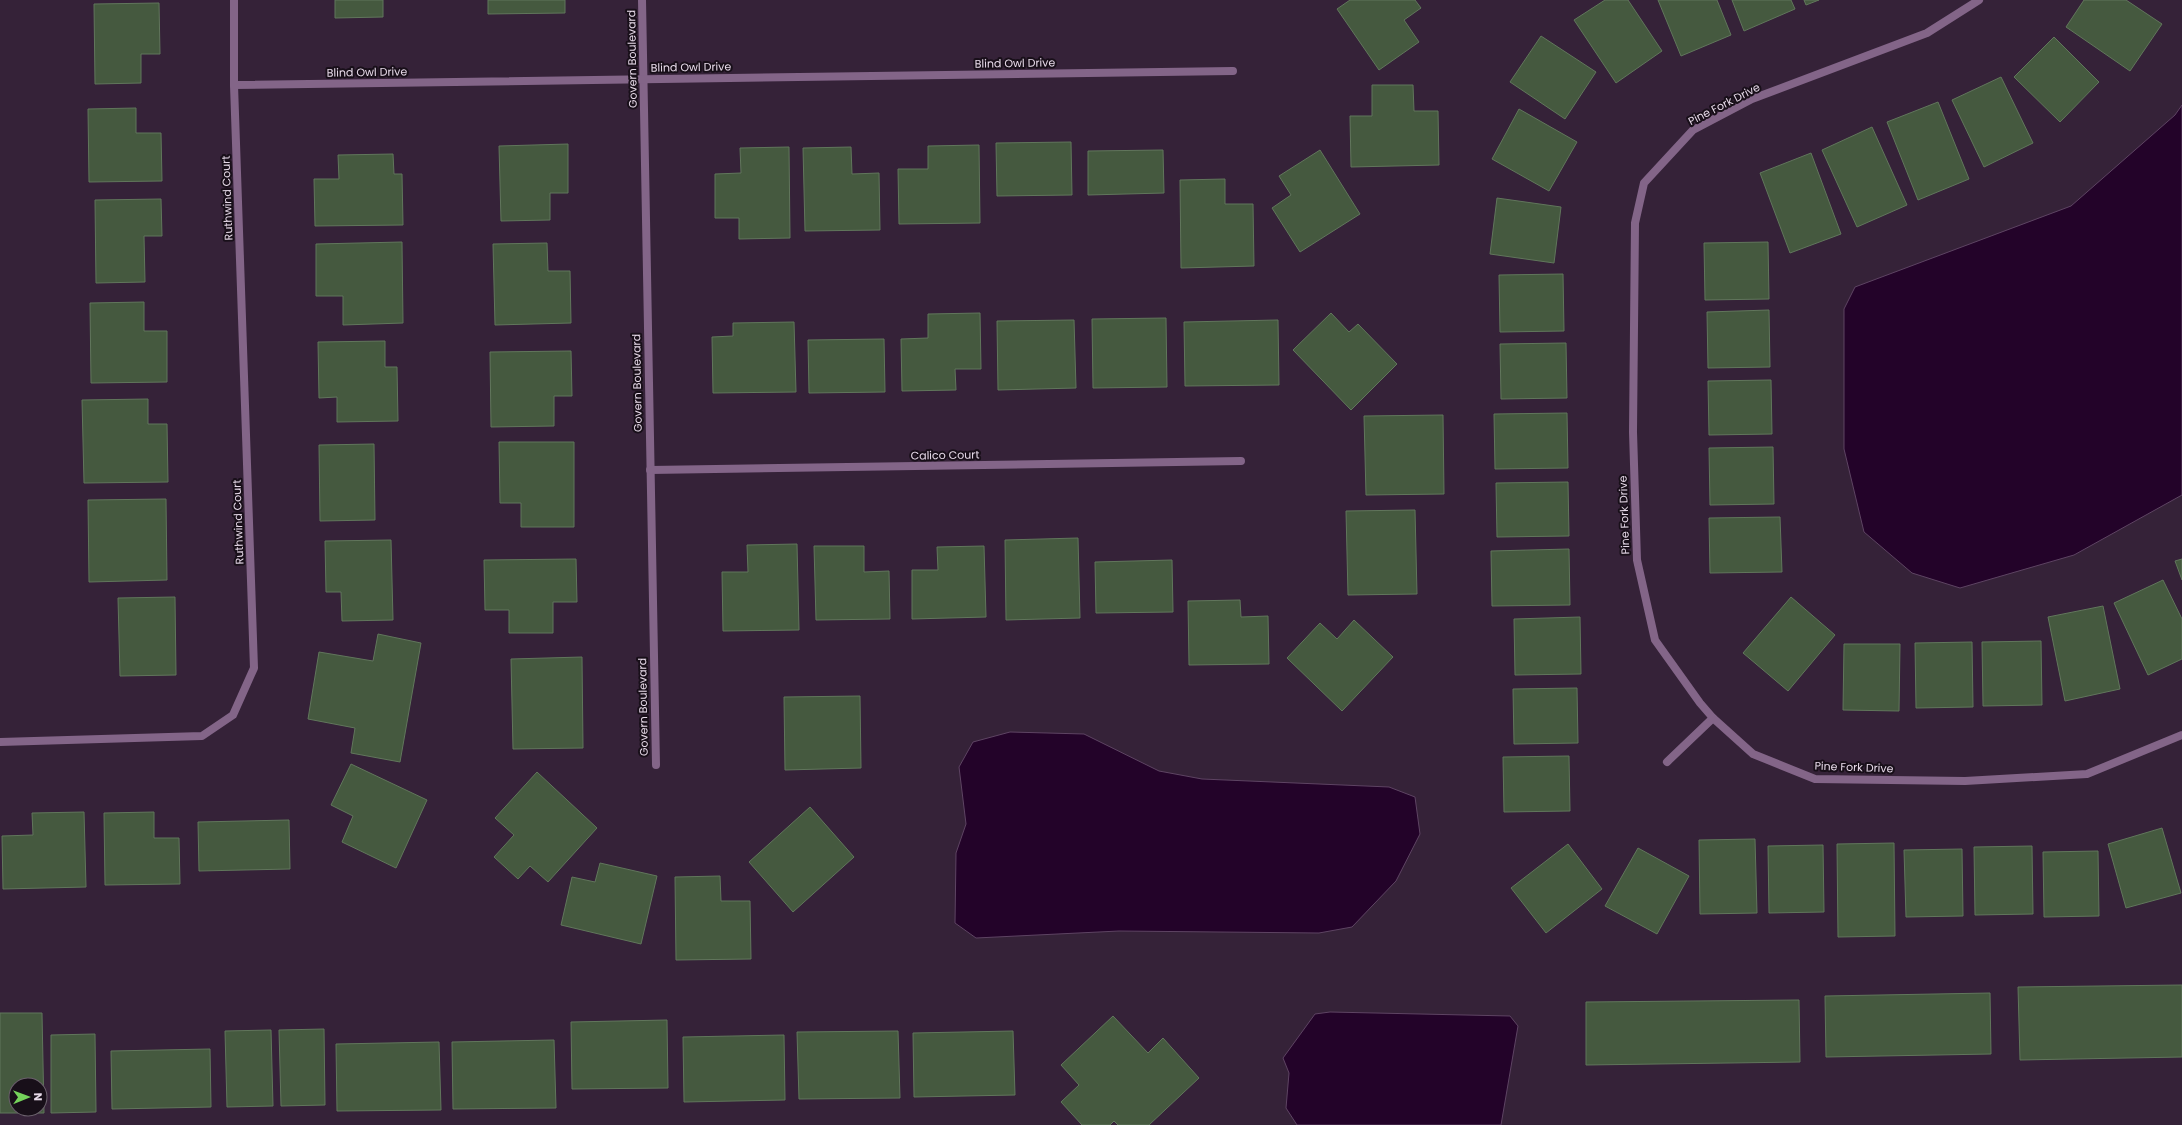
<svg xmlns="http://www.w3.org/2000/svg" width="2182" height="1125" font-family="Poppins,sans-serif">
<rect width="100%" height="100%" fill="#352238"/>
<g fill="#230329" stroke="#5e4463">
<polygon points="2182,105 2182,495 2074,555 1960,588 1912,573 1864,532 1844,449 1844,309 1855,287 2071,206 2175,115"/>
<polygon points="1010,732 1084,734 1159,771 1202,779 1389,787 1415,797 1420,834 1396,881 1352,927 1319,933 1119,931 976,938 955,923 956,853 966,824 959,767 973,742"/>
<polygon points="1330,1012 1510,1016 1518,1026 1501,1125 1297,1125 1286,1108 1289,1073 1283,1058 1315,1014"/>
</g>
<g fill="#45593f" stroke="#61765c" fill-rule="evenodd">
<polygon points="335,0 383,0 383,17 335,18"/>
<polygon points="488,0 565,0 565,13 488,14"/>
<polygon points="1350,0 1415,0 1421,8 1404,20 1419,42 1379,70 1337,9"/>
<polygon points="1605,0 1628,0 1662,51 1616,83 1574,20"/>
<polygon points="1658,0 1717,0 1731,35 1681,56"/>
<polygon points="1732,0 1791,0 1795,9 1744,31"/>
<polygon points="1804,0 1819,0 1806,5"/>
<polygon points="2084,0 2126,0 2162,24 2130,71 2066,27"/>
<polygon points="159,3 160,54 141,54 141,83 95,84 94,4"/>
<polygon points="1541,36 1596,72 1565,119 1510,82"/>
<polygon points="2054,37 2099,82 2060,122 2014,77"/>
<polygon points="2001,77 2033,143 1984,167 1952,100"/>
<polygon points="1372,85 1413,85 1414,111 1438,111 1439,165 1351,167 1350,116 1372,116"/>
<polygon points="1938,102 1969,179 1918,200 1887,122"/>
<polygon points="136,108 136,133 161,133 162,181 89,182 88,109"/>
<polygon points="1519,109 1577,142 1549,191 1492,159"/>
<polygon points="1872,127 1907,205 1857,227 1822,150"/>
<polygon points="1071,142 1072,195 997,196 996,143"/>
<polygon points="568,144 568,193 550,193 550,220 501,221 499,146"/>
<polygon points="979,145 980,223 899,224 898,169 928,169 928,146"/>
<polygon points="789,147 790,238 739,239 739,218 715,218 715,174 741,173 740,148"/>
<polygon points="851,147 852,174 879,173 880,230 805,231 803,148"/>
<polygon points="1163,150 1164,193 1088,195 1088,151"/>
<polygon points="1320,150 1360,214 1300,252 1272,208 1291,195 1279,176"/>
<polygon points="1811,153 1841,234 1790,253 1760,173"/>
<polygon points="393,154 394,174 402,174 403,225 315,226 314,179 339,179 338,155"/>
<polygon points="1225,179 1225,204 1253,204 1254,266 1181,268 1180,180"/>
<polygon points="1497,198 1561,207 1554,263 1490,254"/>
<polygon points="161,199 162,236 144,236 145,282 96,283 95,200"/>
<polygon points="402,242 403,323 343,325 343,296 316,296 316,244"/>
<polygon points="1768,242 1769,299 1705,300 1704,243"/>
<polygon points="547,243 548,271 570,271 571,323 495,325 493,244"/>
<polygon points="1563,274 1564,331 1500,332 1499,275"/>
<polygon points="144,302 144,331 167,331 167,382 91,383 90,303"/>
<polygon points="1769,310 1770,367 1708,368 1707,312"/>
<polygon points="980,313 981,369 955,369 956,390 902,391 901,339 928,338 928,314"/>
<polygon points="1331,313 1349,332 1358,324 1397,364 1351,410 1293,350"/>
<polygon points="1166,318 1167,387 1093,388 1092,319"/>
<polygon points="1074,320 1076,388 998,390 997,321"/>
<polygon points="1278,320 1279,385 1185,386 1184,322"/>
<polygon points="794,322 796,392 713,393 712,337 733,336 733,323"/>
<polygon points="884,339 885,392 809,393 808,340"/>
<polygon points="385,341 385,367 397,367 398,421 337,422 337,397 319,398 318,342"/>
<polygon points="1566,343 1567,398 1501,399 1500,344"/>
<polygon points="571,351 572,396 554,396 554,426 491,427 490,352"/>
<polygon points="1771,380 1772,434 1709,435 1708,381"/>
<polygon points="148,399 148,424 167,424 168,482 84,483 82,400"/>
<polygon points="1567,413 1568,468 1495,469 1494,414"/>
<polygon points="1443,415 1444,494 1366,495 1364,416"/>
<polygon points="499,442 574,442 574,527 521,527 521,503 500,503"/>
<polygon points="374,444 375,520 320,521 319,445"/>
<polygon points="1773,447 1774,504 1710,505 1709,448"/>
<polygon points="1568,482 1569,536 1497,537 1496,483"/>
<polygon points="166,499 167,580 89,582 88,500"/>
<polygon points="1415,510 1417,594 1348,595 1346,511"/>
<polygon points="1780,517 1782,572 1710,573 1709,518"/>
<polygon points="1078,538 1080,618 1006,620 1005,540"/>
<polygon points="391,540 393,620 342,621 341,592 326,592 325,541"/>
<polygon points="797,544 799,630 723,631 722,572 748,572 747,545"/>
<polygon points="814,546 864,546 864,572 889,571 890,619 816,620"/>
<polygon points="984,546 986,617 912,619 912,570 938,570 937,547"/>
<polygon points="1569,549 1570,605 1492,606 1491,551"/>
<polygon points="576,559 577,602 553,602 553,633 509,633 509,610 485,610 484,560"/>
<polygon points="2182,559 2182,580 2175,561"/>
<polygon points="1172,560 1173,612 1096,613 1095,562"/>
<polygon points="2163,580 2182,619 2182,659 2148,675 2114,603"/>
<polygon points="175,597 176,675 120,676 118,598"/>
<polygon points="1791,597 1835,635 1788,691 1743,653"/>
<polygon points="1240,600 1241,617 1268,616 1269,664 1189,665 1188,601"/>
<polygon points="2103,606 2120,689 2065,701 2048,617"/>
<polygon points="1580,617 1581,674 1515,675 1514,619"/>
<polygon points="1354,620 1393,657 1342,711 1287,658 1320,623 1337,639"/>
<polygon points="378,634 421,643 400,762 351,753 355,728 308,719 319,652 373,661"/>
<polygon points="2041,641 2042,705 1983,706 1982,642"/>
<polygon points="1972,642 1973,707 1916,708 1915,643"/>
<polygon points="1844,644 1900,644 1899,711 1843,710"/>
<polygon points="582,657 583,748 513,749 511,659"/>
<polygon points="1577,688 1578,743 1514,744 1513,689"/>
<polygon points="860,696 861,768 785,770 784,697"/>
<polygon points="1569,756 1570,811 1504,812 1503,757"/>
<polygon points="351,764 427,800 396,868 342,842 353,816 331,805"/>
<polygon points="537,772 597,828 548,882 530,866 518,879 494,857 514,835 495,818"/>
<polygon points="810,807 854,857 793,912 749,862"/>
<polygon points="84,812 86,887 3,889 2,836 33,835 32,813"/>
<polygon points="154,812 154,838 179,838 180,884 105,885 104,813"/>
<polygon points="289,820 290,869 199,871 198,822"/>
<polygon points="2162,828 2181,893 2126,908 2108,844"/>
<polygon points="1755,839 1757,913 1700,914 1699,840"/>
<polygon points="1894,843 1895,936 1838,937 1837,844"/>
<polygon points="1568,844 1602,889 1546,933 1511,888"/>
<polygon points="1823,845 1824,912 1769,913 1768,846"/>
<polygon points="2032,846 2033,914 1975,915 1974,847"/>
<polygon points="1638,848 1689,876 1657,934 1605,906"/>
<polygon points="1962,849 1963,916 1906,917 1904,850"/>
<polygon points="2098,851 2099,916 2044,917 2043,852"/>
<polygon points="600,863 657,876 641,944 561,925 572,877 595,882"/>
<polygon points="720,876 721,901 750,901 751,959 676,960 675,877"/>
<polygon points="2182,985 2182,1057 2020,1060 2018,987"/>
<polygon points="1990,993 1991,1054 1826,1057 1825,996"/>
<polygon points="1799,1000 1800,1062 1586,1065 1586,1002"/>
<path d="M0,1013H42L44,1113H0ZM16,1085H40V1109H16Z"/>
<polygon points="1113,1016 1148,1053 1163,1038 1199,1078 1149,1125 1118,1125 1114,1121 1110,1125 1082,1125 1061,1102 1079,1085 1061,1065"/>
<polygon points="667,1020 668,1088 572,1089 571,1022"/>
<polygon points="324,1029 325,1105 281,1106 279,1030"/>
<polygon points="271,1030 273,1106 227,1107 225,1031"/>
<polygon points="898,1031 900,1098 799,1099 797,1032"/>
<polygon points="1013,1031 1015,1095 914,1097 913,1033"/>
<polygon points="95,1034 96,1112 51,1113 51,1035"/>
<polygon points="784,1035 785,1100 684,1102 683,1037"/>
<polygon points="554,1040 556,1108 453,1109 452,1042"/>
<polygon points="439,1042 441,1110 337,1111 336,1044"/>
<polygon points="210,1049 211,1107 112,1109 111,1051"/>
</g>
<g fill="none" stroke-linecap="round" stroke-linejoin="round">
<polyline stroke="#836588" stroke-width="8" points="1667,762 1713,718"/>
<g stroke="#836588" stroke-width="8">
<polyline points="642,0 656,765"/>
<polyline points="1979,0 1927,33 1752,99 1693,130 1644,183 1635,223 1633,432 1637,560 1655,640 1700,703 1713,718 1753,754 1815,779 1965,781 2087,774 2182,735"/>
<polyline points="234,85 1233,71"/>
<polyline points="650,470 1241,461"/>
<polyline points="0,742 202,736 233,715 254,668 234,85 234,0"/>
</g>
</g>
<g text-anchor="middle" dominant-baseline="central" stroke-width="4" stroke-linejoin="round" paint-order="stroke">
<g font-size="11" fill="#e7dae9" stroke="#180f19">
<text transform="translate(632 59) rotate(-91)">Govern Boulevard</text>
<text transform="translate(1015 63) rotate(-1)">Blind Owl Drive</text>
<text transform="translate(691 67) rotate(-1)">Blind Owl Drive</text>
<text transform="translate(367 72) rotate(-1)">Blind Owl Drive</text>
<text transform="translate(1724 104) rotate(-27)">Pine Fork Drive</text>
<text transform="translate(227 198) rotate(-92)">Ruthwind Court</text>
<text transform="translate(637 383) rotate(-91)">Govern Boulevard</text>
<text transform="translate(945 455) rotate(-1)">Calico Court</text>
<text transform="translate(1624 515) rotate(-92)">Pine Fork Drive</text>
<text transform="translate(238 522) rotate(-92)">Ruthwind Court</text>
<text transform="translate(643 707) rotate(-91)">Govern Boulevard</text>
<text transform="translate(1854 767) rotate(2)">Pine Fork Drive</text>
</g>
</g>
<g transform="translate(28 1097) rotate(89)"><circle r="19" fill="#180f19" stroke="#6b606c"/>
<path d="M0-3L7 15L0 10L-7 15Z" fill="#75d25b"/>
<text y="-6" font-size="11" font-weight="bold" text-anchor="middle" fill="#e7dae9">N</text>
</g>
</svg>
